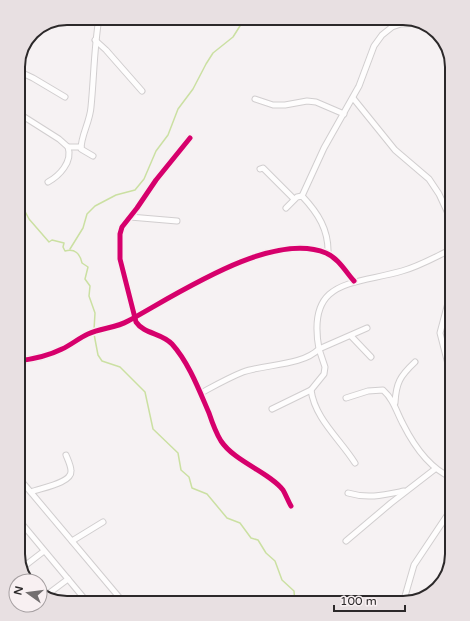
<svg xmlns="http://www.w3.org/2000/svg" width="470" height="621" font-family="'Varela Round',sans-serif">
<rect width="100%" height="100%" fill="#f6f2f3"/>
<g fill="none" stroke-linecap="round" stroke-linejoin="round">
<g stroke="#cbe0a2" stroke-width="1.5">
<path d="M18,198L29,219L49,242L52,240L64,243L63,247L65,251C75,248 80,254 82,263L88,267L85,279L90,286L89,296L95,313L94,330"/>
<polyline points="70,249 83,228 87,214 95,206 116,195 135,190 144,179 156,151 168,135 178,109 193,89 206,64 213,53 233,37 245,18"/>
<polyline points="94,334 98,355 102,361 120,367 145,392 153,429 178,453 181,470 189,477 192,488 207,494 227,518 240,523 251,538 258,540 266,553 275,561 282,580 294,591 295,603"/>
</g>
<g stroke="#d1cecf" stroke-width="7">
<g id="minor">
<polyline points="95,40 106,50 142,91"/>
<polyline points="18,71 33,78 65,97"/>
<polyline points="353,98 395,150 429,179 439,194 452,222"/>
<polyline points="255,99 273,105 285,105 307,101 316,102 344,114"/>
<path d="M18,113L59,139L68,147C73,162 59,176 48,182"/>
<path d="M190,138L156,180L137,208L122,227L120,234V259L136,322C144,334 162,333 172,344C189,363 199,390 209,413C212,422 216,433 221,441C235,462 269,472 283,490C286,495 288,501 291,506"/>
<polyline points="68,147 81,147"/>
<path d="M93,156L81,149C81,135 90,122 91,107C94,77 94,48 99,18"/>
<polyline points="260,169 263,168 294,199"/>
<polyline points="302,196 324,148 359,86 374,46 382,35 392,27 401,24 423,23"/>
<path d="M286,208L297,197L302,196C318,213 329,230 328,254"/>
<polyline points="130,217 177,221"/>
<polyline points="351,336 371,357"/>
<path d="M18,361C34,359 48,356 62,349C71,345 79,338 88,334C101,328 116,328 128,321C176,295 272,230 326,253C338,258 346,272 354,281"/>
<polyline points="448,364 440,333 452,288"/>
<path d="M201,393C214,386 228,378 243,372C265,364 302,366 319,349C306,278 354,285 402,271C420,266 435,257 452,249"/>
<path d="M346,398L368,391L383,390C394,400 396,411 403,424C414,446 429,468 452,478"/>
<path d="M395,403C396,383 400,376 415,362"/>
<polyline points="272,409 311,390"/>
<path d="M355,463C340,439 315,419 311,390L324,374L325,367L319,349L367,328"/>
<polyline points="18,477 124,603"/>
<path d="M31,492C41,488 72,483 71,471C71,466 68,460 66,455"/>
<path d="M348,493C368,499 384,495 404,491"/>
<polyline points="18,519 88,603"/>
<polyline points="72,541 103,522"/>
<polyline points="346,541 391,503 435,469"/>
<polyline points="22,568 44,551"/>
<polyline points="44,597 68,579"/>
<polyline points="403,603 414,565 452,508"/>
</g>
</g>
<use href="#minor" stroke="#fefdfd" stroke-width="5"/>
<g stroke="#f8f0f2" stroke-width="8">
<g id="cycleway">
<path d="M190,138L156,180L137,208L122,227L120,234V259L136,322C144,334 162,333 172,344C189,363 199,390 209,413C212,422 216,433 221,441C235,462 269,472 283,490C286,495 288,501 291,506"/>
<path d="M18,361C34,359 48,356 62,349C71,345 79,338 88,334C101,328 116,328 128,321C176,295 272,230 326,253C338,258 346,272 354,281"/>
</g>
</g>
<use href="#cycleway" stroke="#d6006c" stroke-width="5"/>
</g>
<path d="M0 0H470V621H0ZM67 25H403A42 42 0 0 1 445 67V554A42 42 0 0 1 403 596H67A42 42 0 0 1 25 554V67A42 42 0 0 1 67 25Z" fill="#e8e0e2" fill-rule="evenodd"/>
<path fill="none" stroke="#2c292a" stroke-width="2" d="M67 25H403A42 42 0 0 1 445 67V554A42 42 0 0 1 403 596H67A42 42 0 0 1 25 554V67A42 42 0 0 1 67 25Z"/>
<g transform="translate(28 593) rotate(284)"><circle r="19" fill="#f8f0f2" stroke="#a6a0a2"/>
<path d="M0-3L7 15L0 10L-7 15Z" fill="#736f70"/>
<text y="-6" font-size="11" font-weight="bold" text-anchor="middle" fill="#2c292a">N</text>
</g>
<path d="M334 605v6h71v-6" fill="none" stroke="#2c292a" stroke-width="2"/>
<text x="340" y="605" font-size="12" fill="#2c292a" stroke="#f8f0f2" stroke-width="3" paint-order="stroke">100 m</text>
</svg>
